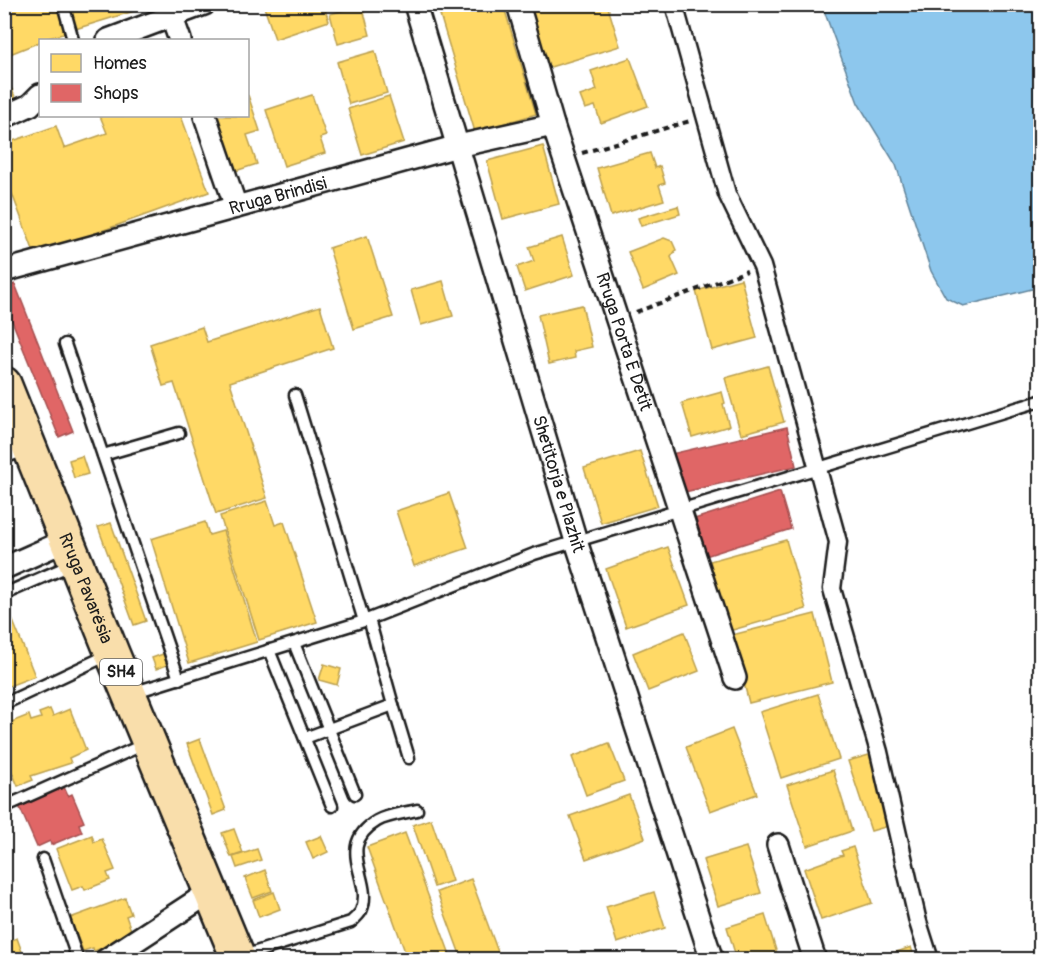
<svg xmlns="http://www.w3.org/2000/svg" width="1045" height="964" font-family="Pangolin,sans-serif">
<rect width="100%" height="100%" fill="#fff"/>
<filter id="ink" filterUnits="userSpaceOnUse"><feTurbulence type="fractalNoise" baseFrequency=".0167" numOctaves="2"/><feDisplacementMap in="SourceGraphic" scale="12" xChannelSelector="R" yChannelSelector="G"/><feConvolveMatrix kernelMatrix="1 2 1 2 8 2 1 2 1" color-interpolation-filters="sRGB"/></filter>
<g filter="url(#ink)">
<polygon fill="#8dc7ed" stroke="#608399" stroke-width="1.5" points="822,5 1040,5 1040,287 963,306 946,298 931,271 896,165 858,103"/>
<g fill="#ffd966" stroke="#bba050" stroke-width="1.5">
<polygon points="4,4 56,4 67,33 40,40 40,42 10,54 4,40"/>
<polygon points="64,4 157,4 72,30"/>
<polygon points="263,4 323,4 329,21 275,39"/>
<polygon points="451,4 503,4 536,114 475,132 438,8"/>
<polygon points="528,4 607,4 620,46 547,68"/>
<polygon points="362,5 370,35 338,44 330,14"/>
<polygon points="375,51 387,93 349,104 337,62"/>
<polygon points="630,58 648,106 601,123 595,106 585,109 580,96 597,90 591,71"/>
<polygon points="4,71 16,99 4,104"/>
<polygon points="248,95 260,131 247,135 257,164 226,174 206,116 248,116"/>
<polygon points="312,95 326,136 320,138 325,153 284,166 266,110"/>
<polygon points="389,96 404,142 362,155 348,109"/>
<polygon points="100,116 181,116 209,192 35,255 4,172 4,144 56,126 64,148 107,133"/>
<polygon points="543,146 559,204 503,219 487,161"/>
<polygon points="650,153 655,168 660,166 665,183 659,185 664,200 611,216 597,168"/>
<polygon points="678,206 680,214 641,226 638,218"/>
<polygon points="367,236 393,317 354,329 329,248"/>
<polygon points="562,237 574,275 525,291 517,267 534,261 529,247"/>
<polygon points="664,238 672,241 676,250 671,257 679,275 643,290 628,252"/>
<polygon points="741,279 757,338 712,350 696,291"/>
<polygon points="443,281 453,316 421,325 411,290"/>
<polygon points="582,305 592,347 574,351 575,358 549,364 538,315"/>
<polygon points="320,306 333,348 230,382 267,498 216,514 174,383 163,386 150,344 202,327 207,342"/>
<polygon points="768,366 784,422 741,434 725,378"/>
<polygon points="722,392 725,403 723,404 729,426 692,437 682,403"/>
<polygon points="640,451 658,506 601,523 584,468"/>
<polygon points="82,456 88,474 74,478 69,460"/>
<polygon points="449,493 468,548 414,566 396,511"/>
<polygon points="267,501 275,525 284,522 317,622 259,640 220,516"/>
<polygon points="205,522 209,535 223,531 257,642 189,663 151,539"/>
<polygon points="111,523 146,621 134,625 98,527"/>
<polygon points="786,540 806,609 729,631 710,561"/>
<polygon points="668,547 689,605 626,627 606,569"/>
<polygon points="815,614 832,682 749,703 732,635"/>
<polygon points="11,616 35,676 4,688 4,618"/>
<polygon points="684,632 699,671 648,691 633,653"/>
<polygon points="163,654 167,665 156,669 152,658"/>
<polygon points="324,664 341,669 337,685 319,680"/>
<polygon points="818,694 839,759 781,778 760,712"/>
<polygon points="50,709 53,716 70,709 86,750 69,758 71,763 31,776 33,780 18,786 12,772 4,775 4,725 29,715 31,721 41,718 39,713"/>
<polygon points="732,729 757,794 710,811 686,747"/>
<polygon points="200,739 226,810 213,815 187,744"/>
<polygon points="609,743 624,781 586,795 572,757"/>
<polygon points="869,755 892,825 871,831 848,761"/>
<polygon points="833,770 852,831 807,846 787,785"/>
<polygon points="629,795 645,838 586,859 570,816"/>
<polygon points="431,819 452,881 434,887 413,825"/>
<polygon points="234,829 243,853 231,857 222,833"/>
<polygon points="405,833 452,960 408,960 367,847"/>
<polygon points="92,835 94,842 102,839 115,870 107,873 110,880 85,890 83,886 72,890 56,849"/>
<polygon points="321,836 328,852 313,859 306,842"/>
<polygon points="746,847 761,893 718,906 703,860"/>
<polygon points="853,847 872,903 821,920 804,869 843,855 841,851"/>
<polygon points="257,849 261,860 237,868 233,857"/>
<polygon points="265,870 272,891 253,898 245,878"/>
<polygon points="471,879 501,960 462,960 437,892"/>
<polygon points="274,892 280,909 259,917 253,900"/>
<polygon points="654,892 665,928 617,943 606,907"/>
<polygon points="125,898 131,914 126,916 132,933 122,937 124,940 94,951 93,948 83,951 70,918"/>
<polygon points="765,915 779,960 737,960 727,927"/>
<polygon points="17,938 25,960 4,960 4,943"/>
<polygon points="911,947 915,960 874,960"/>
</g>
<g fill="#e06666" stroke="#a55050" stroke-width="1.5">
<polygon points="15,284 73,431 59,437 4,301 4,288"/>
<polygon points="787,427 796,466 676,494 667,455"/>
<polygon points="780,492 791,529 699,558 688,521"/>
<polygon points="64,787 68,796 72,794 84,822 79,824 82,832 51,845 50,841 37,847 19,806"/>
</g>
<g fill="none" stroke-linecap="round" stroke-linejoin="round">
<g stroke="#1c1c1c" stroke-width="15">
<g id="service">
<polyline points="63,4 73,40"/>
<polyline points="65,344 179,679"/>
<polyline points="103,455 179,433"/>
<polyline points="4,594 73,564"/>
<polyline points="364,621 534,554 1040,401"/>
<polyline points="294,643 355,794"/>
<polyline points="269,650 332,806"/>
<polyline points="132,693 364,621 295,395"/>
<polyline points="4,704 110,654"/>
<polyline points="393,705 409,758"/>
<polyline points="305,738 393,705 369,619"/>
<polyline points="4,807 147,743"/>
<polyline points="43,859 78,960"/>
<path d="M240,957L351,922C354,919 359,915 361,911C375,881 333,847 377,821C387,815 405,813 417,810"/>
</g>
</g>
<g stroke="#1c1c1c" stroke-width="21">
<polyline id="pedestrian" points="674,4 727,194 762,266 838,542 832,589 879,752 918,922 930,960"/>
</g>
<g stroke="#1c1c1c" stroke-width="26">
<g id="minor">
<path id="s1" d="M415,4L576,541L712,960"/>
<path id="s2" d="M518,4L553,125L735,678"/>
<polyline points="171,15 180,40"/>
<polyline points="108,40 204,4"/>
<polyline points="205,116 236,207"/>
<polyline points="4,117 30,105 40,95"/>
<path id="s3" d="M4,271L458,146L553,125"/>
<polyline points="4,452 28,443"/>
<polyline points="4,568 67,540"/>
<polyline points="778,845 815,960"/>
<polyline points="106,960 210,892"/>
</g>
</g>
<g stroke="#1c1c1c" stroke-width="38">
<g id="primary">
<path id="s4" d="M4,384L112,653L239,960"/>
</g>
</g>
<g stroke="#1c1c1c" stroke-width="4" stroke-dasharray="6 4.5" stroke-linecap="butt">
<polyline points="582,153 690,121"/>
<polyline points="636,312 747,271"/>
</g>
<use href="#service" stroke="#fff" stroke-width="10"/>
<use href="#pedestrian" stroke="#fff" stroke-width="16"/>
<use href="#minor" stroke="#fff" stroke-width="21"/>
<use href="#primary" stroke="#f9deab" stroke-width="33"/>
</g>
</g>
<g text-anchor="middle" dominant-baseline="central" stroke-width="6" stroke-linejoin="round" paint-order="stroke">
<rect fill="#fff" stroke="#606060" stroke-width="1.5" x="100" y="659" width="42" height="26" rx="4.5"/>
<g font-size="16" font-weight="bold" fill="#1c1c1c">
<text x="121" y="672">SH4</text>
</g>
<g font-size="18" fill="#1c1c1c" stroke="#fff">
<text stroke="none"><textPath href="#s3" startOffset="284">Rruga Brindisi</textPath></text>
<text stroke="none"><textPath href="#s2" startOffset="354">Rruga Porta E Detit</textPath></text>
<text stroke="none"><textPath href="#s1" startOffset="501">Shetitorja e Plazhit</textPath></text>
<text stroke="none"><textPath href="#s4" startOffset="220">Rruga Pavarësia</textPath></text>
</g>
</g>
<rect width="1045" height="964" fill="none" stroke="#fff" stroke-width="24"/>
<rect x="12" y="12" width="1021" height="940" fill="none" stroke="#1c1c1c" stroke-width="2" filter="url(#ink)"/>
<rect x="39" y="39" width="210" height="78" fill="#ffffff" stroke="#a4a4a4" stroke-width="1.5"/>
<rect x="51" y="54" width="30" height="18" fill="#ffd966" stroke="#a4a4a4" stroke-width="1.5"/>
<text x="93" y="69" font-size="18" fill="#1c1c1c">Homes</text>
<rect x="51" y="84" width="30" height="18" fill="#e06666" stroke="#a4a4a4" stroke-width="1.5"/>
<text x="93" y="99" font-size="18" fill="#1c1c1c">Shops</text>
</svg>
